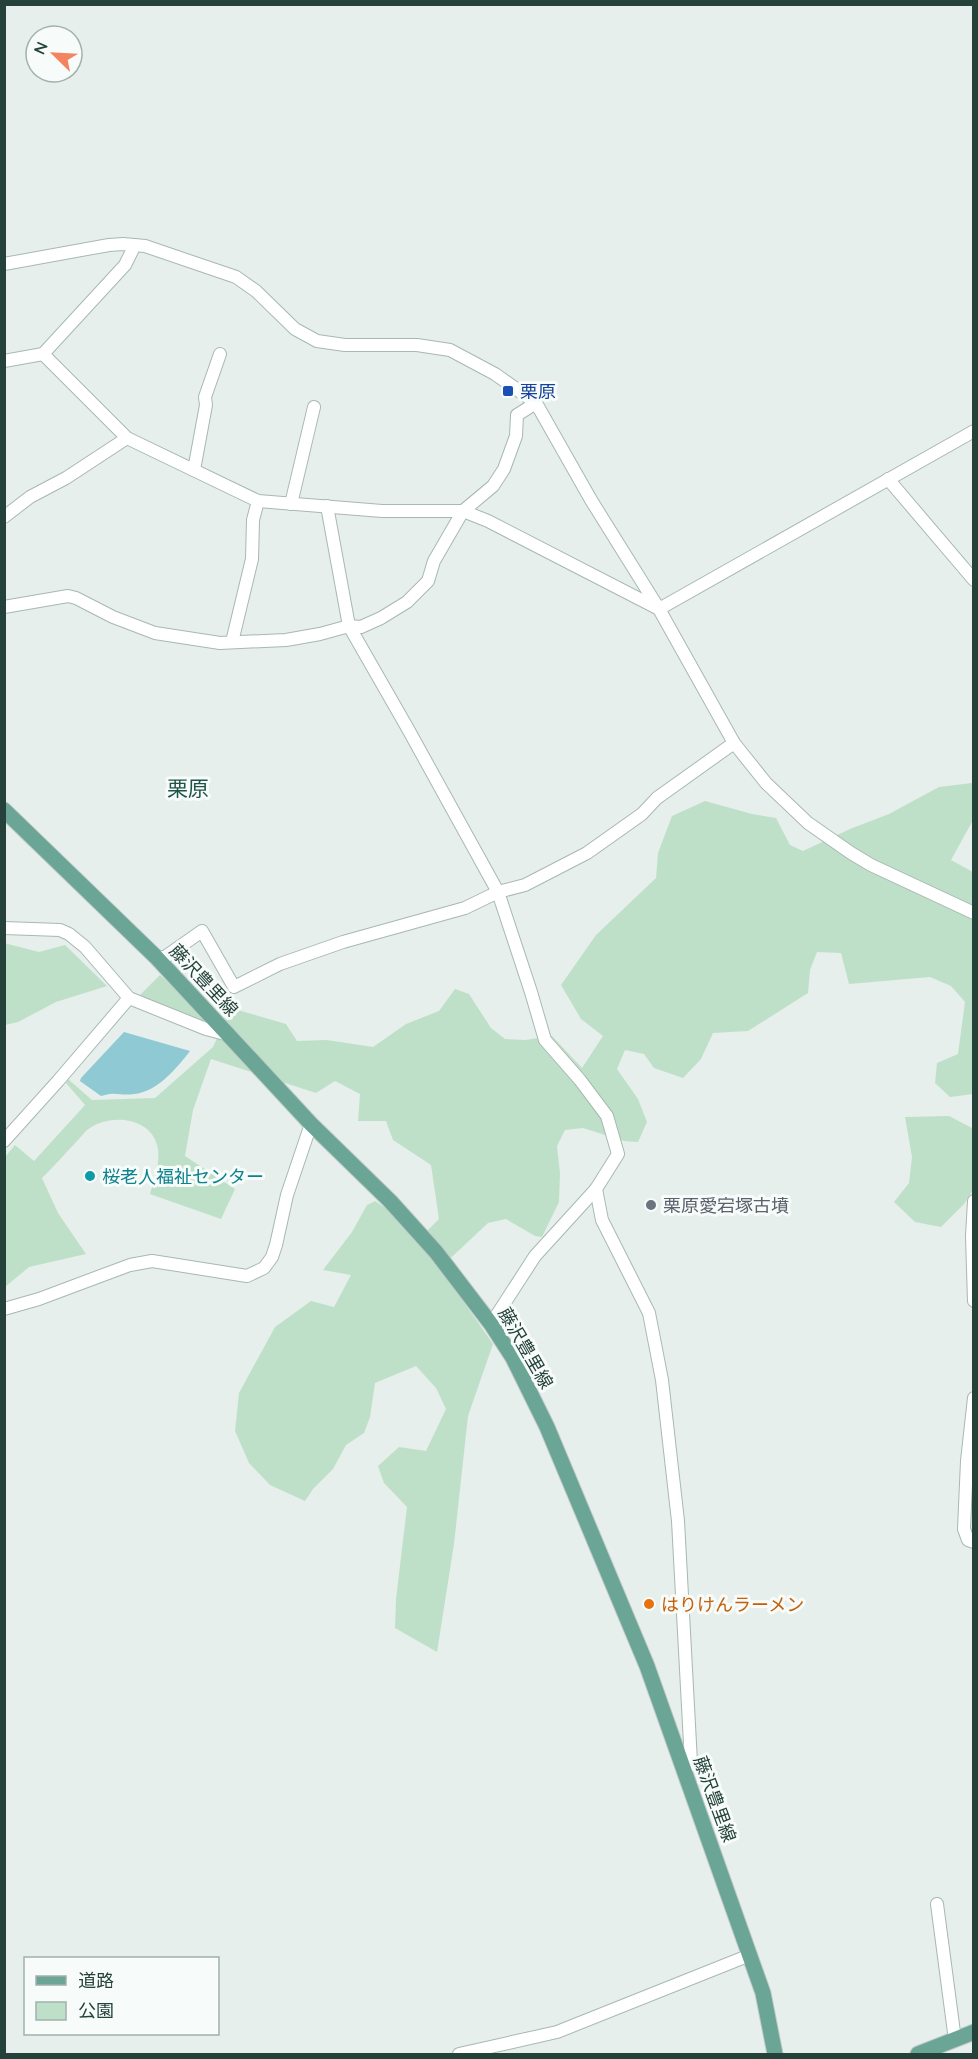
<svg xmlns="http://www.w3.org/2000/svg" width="978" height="2059" font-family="Quicksand,'Noto Sans JP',sans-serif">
<rect width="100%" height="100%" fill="#e6efeb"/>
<g fill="#bfe0c8">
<path d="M972,783L973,820L951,860L973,872V1094L950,1097L935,1083L937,1063L958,1054L965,1002L951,986L930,977L849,984L841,953L817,952L810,970L808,993L748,1031L713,1033L701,1059L683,1078L654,1068L644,1054L625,1050L617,1069L638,1099L647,1122L638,1142L624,1141L583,1128L565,1130L557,1146L560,1173L559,1202L542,1237L535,1236L506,1219L488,1223L440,1268L493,1344L468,1416L454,1544L437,1652L395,1628L396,1599L407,1507L384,1483L378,1466L399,1447L426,1451L446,1409L436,1388L416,1366L375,1383L370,1417L364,1433L346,1445L333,1469L313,1489L305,1501L270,1485L249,1463L235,1431L239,1393L275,1327L311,1301L334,1307L351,1275L323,1270L352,1232L367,1205L375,1201L387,1209L419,1239L439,1219L431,1165L393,1140L386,1121H358L360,1094L335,1081L316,1093L211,1059L193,1110L185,1156L235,1189L221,1219L150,1194C154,1180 160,1165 158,1149C153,1118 113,1113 90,1128C85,1131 81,1137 77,1141C65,1154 54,1166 42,1178L58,1213L86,1254L29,1267L5,1287V1157L15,1145L34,1161L85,1105L66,1083L68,1079L92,1100L155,1098L213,1047L231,1008L286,1024L297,1041L327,1040L373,1047L406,1024L439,1011L455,989L469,994L491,1028L505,1039L525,1040L552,1036L582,1068L603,1036L581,1019L561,985L596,935L656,878L658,853L672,816L705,801L752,814L776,818L790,845L803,851L850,829L889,814L939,787Z"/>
<polygon points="4,943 39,952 65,945 107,986 56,1002 18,1022 5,1025"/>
<polygon points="160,975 200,1012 208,1023 204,1023 137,998"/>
<polygon points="949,1116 972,1128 974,1134 973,1190 964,1204 941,1227 915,1222 894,1202 909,1183 912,1157 905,1117"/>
</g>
<path fill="#8ec9d4" d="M124,1032L190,1051C176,1069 157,1092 134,1094C119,1096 117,1091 101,1096L80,1081L81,1078Z"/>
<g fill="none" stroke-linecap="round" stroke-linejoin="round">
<g stroke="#a8b8b2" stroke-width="14">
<g id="minor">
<polyline points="4,264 109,245 123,244 145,246 236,277 256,291 295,329 317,341 345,345 417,345 450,350 495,374 536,403 591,500 659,609 734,743 766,783 808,823 851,853 871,865 974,913"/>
<polyline points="43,354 127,438 258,501 382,511 463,511 488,521 659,609 974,431"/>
<polyline points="4,361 43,354 125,265 135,245"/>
<polyline points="194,470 206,405 205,397 220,354"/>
<polyline points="888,479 974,580"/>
<polyline points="291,504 314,407"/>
<polyline points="327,506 349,626 408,729 498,892 531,992 545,1040 580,1080 607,1116 618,1154 596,1189 535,1256 491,1324"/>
<polyline points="4,517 30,497 66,478 127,438"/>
<polyline points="4,607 68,596 76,598 113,617 155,633 220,643 286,640 320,634 349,626 361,627 381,618 407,602 428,581 434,561 463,511 493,486 504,469 516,436 517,415 536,403"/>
<polyline points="232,642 252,559 253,520 258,501"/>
<polyline points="4,928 60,930 69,934 85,947 129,998 206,1029 229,1035"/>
<polyline points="156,957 165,957 202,931 234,987 280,964 343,942 465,908 498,892 525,885 587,853 642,814 657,798 734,743"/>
<polyline points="4,1141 58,1081 129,998"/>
<polyline points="596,1189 602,1220 649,1313 662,1380 678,1521 691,1762 685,1771"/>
<polyline points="974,1201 972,1236 974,1301"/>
<polyline points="4,1309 39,1299 130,1265 152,1261 247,1276 264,1268 272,1257 276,1245 287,1195 311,1124"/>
<polyline points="974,1398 967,1461 964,1529 968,1540 974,1542"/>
<polyline points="937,1904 955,2040"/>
<polyline points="459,2054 557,2032 750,1955"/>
</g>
</g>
<g stroke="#c2cac8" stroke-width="17">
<g id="major">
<polyline points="4,810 156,957 311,1124 390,1201 436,1252 491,1324 513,1358 547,1427 647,1666 763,1993 775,2054"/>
<polyline points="918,2054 974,2032"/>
</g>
</g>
<use href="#minor" stroke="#fff" stroke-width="12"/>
<use href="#major" stroke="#6aa596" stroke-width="15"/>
</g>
<rect fill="#1a4fb4" stroke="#f7fbf9" stroke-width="2" x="502" y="385" width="12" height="12" rx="3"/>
<circle fill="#0f9aa8" stroke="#f7fbf9" stroke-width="2" cx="90" cy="1176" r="6"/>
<circle fill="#6b7280" stroke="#f7fbf9" stroke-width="2" cx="651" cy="1205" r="6"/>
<circle fill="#e8710a" stroke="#f7fbf9" stroke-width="2" cx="649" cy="1604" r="6"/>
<g text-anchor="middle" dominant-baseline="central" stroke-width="6" stroke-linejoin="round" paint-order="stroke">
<g font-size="18" fill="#164399" stroke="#f7fbf9" text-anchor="start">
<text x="520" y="391">栗原</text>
</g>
<g font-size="18" fill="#24423a" stroke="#f7fbf9">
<text transform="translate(204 980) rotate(47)">藤沢豊里線</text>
<text transform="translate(526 1348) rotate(60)">藤沢豊里線</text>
<text transform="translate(715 1799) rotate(70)">藤沢豊里線</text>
</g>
<g font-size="18" fill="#0d838f" stroke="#f7fbf9" text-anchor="start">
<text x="102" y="1176">桜老人福祉センター</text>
</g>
<g font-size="18" fill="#5b616d" stroke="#f7fbf9" text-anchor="start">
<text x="663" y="1205">栗原愛宕塚古墳</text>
</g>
<g font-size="18" fill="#c56008" stroke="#f7fbf9" text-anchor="start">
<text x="661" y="1604">はりけんラーメン</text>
</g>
<g font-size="21" fill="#1f5548" stroke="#f7fbf9">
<text x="188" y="788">栗原</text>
</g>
</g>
<rect width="978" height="2059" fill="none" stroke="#24423a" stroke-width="12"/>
<rect x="24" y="1957" width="195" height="78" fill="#f7fbf9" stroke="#a3b1ad" stroke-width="1.5"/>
<rect x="36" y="1976" width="30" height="9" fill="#6aa596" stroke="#a3b1ad" stroke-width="1.5"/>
<text x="78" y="1987" font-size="18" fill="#24423a">道路</text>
<rect x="36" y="2002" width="30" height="18" fill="#bfe0c8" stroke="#a3b1ad" stroke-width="1.5"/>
<text x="78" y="2017" font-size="18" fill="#24423a">公園</text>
<g transform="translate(54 54) rotate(294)"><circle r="28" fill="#f7fbf9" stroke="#a3b1ad" stroke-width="1.5"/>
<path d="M0-4.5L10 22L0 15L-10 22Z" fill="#f4845f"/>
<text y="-9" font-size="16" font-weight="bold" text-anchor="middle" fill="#24423a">N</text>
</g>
</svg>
